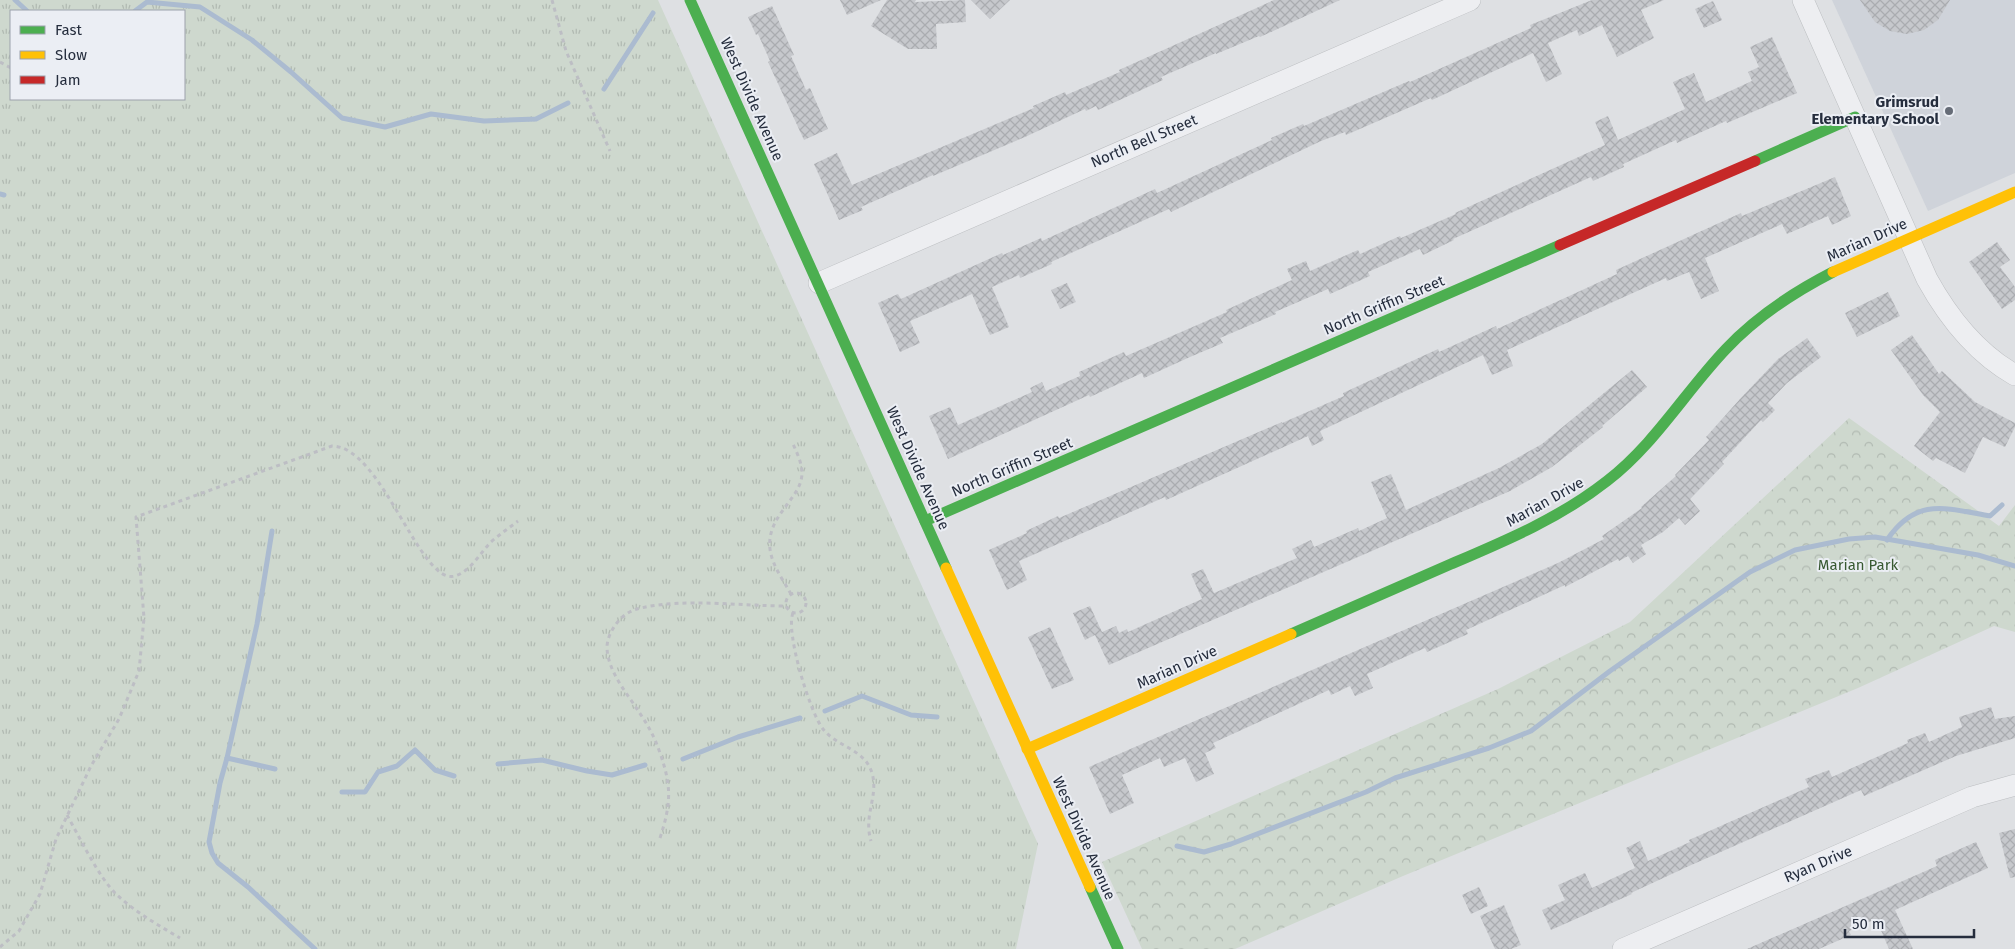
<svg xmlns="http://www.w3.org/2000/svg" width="2015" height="949" font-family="'Fira Sans',sans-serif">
<defs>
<pattern id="grass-tufts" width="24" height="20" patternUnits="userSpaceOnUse" patternTransform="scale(1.25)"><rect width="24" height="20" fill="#ced8ce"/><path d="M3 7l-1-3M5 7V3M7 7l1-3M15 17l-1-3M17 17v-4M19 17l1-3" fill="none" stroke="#b1bab2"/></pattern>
<pattern id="park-crowns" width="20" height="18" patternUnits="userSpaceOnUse" patternTransform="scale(1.25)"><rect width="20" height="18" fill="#ced8ce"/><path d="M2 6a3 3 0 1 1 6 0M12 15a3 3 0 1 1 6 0" fill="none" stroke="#b1bab2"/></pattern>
<pattern id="building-cross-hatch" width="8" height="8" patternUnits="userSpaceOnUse" patternTransform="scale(1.25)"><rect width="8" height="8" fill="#c6c8cc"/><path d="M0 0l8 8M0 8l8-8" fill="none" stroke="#aaacb0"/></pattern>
</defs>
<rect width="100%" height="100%" fill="#dee0e3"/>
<polygon fill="#cfd3da" points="1832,0 2015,0 2015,173 1928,211"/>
<path fill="url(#grass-tufts)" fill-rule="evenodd" d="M0,0H658L1038,844L1016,949H0ZM11,11H184V99H11Z"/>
<polygon fill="url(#park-crowns)" points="1849,418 1999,526 2015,505 2015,632 1994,626 1858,688 1403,876 1235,949 1142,949 1102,862 1498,689 1630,622"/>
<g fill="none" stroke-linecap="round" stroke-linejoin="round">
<g stroke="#abbbd0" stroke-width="5">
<polyline points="15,0 27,11"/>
<polyline points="135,11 147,2 200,7 252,40 291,72 342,118 385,127 431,114 484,121 536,119 568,103"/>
<polyline points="604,89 653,13"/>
<polyline points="0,194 4,195"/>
<polyline points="272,531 257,624 227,758 220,783 209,842 212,853 218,863 248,887 315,949"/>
<path d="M1887,540C1916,497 1945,508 1990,516L2002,505"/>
<polyline points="825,711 862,696 911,715 937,717"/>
<polyline points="227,758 275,769"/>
<polyline points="683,759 738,737 800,718"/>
<polyline points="498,764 542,760 587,771 612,775 645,765"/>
<polyline points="342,792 365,792 378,772 397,766 415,750 435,770 454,776"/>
<polyline points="1177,846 1204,852 1231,844 1366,792 1395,778 1489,748 1531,731 1610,671 1750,572 1795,550 1849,539 1875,537 1978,555 2015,566"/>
</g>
</g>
<g fill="url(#building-cross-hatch)">
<polygon points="840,0 881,0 847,15"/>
<polygon points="887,0 916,0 915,2 965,0 966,22 936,24 937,49 908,49 871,26"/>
<polygon points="971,0 1010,0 990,19"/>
<polygon points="1274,0 1340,0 1260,37 1259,36 1216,54 1216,53 1161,77 1163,80 1098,110 1096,106 1086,111 1085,109 1025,137 933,176 933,175 861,207 863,210 839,220 814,164 837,153 852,185 1034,108 1033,106 1065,92 1066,95 1120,72 1119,70"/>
<polygon points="1592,0 1664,0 1641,10 1654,38 1617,57 1602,25 1579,36 1577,30 1548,43 1562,74 1546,82 1533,53 1432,100 1431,98 1346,135 1345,132 1321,141 1171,212 1169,209 1051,262 1052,264 1020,278 1019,275 992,287 1009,327 990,335 972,294 910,321 920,343 900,352 878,303 898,294 901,299 1002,253 1003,255 1041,238 1042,241 1155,189 1157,193 1272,140 1271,138 1303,124 1304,126 1409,81 1410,82 1531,28 1530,25"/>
<polygon points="1860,0 1950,0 1938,20 1924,30 1907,34 1890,31 1875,22"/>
<polygon points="1713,1 1722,20 1704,28 1695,9"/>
<polygon points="772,6 794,55 791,56 806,90 810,88 828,129 804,140 768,62 770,61 758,34 756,35 748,17"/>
<polygon points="1772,37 1797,93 1727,123 1726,121 1677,143 1676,140 1623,164 1624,167 1593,181 1591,177 1453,239 1454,240 1423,255 1420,249 1368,272 1370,276 1330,294 1328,289 1275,312 1276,314 1220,338 1223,343 1190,357 1144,378 1142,373 1090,397 1089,395 948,459 929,416 950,407 958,425 1032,392 1030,388 1042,382 1046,391 1080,376 1079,372 1124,352 1126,356 1227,312 1226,310 1292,280 1287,269 1306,261 1310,271 1358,250 1360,254 1400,236 1401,238 1456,214 1455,213 1605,145 1595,122 1608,116 1618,140 1685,109 1673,82 1694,73 1706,102 1752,81 1748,72 1759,67 1750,47"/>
<polygon points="1835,177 1851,216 1832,225 1828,216 1787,234 1782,224 1705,258 1719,291 1701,299 1689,272 1667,281 1666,278 1507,350 1513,366 1492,375 1483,355 1320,431 1324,440 1312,446 1308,436 1166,500 1165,497 1019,561 1027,580 1007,590 989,550 1027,533 1026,531 1058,516 1059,518 1282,422 1282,423 1344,396 1343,393 1438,349 1439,352 1496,326 1497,329 1617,274 1616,270 1741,213 1742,216"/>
<polygon points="1997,242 2010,260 2000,267 2015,287 2015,300 2002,309 1969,262"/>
<polygon points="1067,283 1076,302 1060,309 1051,290"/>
<polygon points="1888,292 1900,316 1857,337 1845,313"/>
<polygon points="1912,335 1939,374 1942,371 1975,402 2015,423 2015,427 2005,447 1983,437 1965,473 1936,458 1933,461 1914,446 1940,412 1923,395 1891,350"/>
<polygon points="1807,338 1821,357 1787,383 1768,403 1775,410 1763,422 1761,420 1722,462 1724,464 1690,499 1700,511 1685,525 1679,518 1663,532 1641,545 1646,554 1633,563 1628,556 1619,561 1618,559 1565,587 1565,585 1466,630 1468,634 1427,652 1425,648 1367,674 1373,688 1355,696 1350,686 1331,695 1329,690 1213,743 1216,748 1205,753 1214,774 1196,782 1185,758 1164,767 1160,758 1122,775 1134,803 1110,814 1089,767 1558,563 1604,539 1602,536 1642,508 1641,507 1676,476 1675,475 1709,440 1706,437 1740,399 1778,359"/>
<polygon points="1632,370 1647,387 1602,426 1603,427 1552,467 1510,491 1109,665 1095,635 1085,640 1073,613 1090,606 1102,632 1116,626 1119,633 1127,629 1128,632 1202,599 1191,574 1203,569 1214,593 1297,558 1292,549 1311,540 1314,547 1358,528 1359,531 1387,518 1371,482 1391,474 1406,510 1499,468 1542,444"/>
<polygon points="1050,627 1074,680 1052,689 1028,637"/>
<polygon points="1991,707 1995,719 2015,716 2015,738 1956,756 1864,796 1861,790 1689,866 1631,893 1632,894 1551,930 1542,910 1565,900 1558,885 1585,873 1592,888 1635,868 1626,848 1640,841 1648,861 1690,842 1689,840 1809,787 1805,779 1829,770 1832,777 1908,743 1907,740 1925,733 1929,742 1962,727 1959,717"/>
<polygon points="2015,829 2015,877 2010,878 1999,833"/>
<polygon points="1976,842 1988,868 1895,910 1913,949 1889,949 1876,919 1849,931 1851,935 1819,949 1747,949 1937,866 1935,860"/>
<polygon points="1479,887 1488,906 1471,914 1462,895"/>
<polygon points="1504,905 1521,945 1511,949 1495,949 1480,916"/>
</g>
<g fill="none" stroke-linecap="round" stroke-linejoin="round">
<g stroke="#bcbec1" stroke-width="22">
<g id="street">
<path d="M1803,0L1927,279C1948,317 1976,353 2015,375"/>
<polyline points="819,283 1470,0"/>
<polyline points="1623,949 1972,797 2015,785"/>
</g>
</g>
<g stroke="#bdbec4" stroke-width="3" stroke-dasharray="4 4" stroke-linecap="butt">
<polyline points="552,0 566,51 610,151"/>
<polyline points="0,62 11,68"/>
<circle cx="796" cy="603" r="10"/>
<path d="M791,594C783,580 772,565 770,549C766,515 802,499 802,473C802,463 797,453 793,444"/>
<path d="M793,613C785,631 810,713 823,729C837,747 865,749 872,773C879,796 863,815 871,841"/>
<path d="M67,815C80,838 98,876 116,894C135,912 158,925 180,938"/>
<path d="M660,838C671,804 672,787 660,753C655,738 648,725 639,712C627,693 608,672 607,648C607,639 611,631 616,624C623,615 631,610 641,608C683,598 742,606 786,606"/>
<path d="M0,947L19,931L40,894L56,839L91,766L119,719L139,671L144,618L136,517L332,446C382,446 420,586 455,576C471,571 480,553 491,542C500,534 509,528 518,521"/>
</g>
<use href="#street" stroke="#edeef1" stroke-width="21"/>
<g stroke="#4caf50" stroke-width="11">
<polyline points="690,0 946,568"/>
<polyline points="1755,161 1855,117"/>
<polyline points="925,521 1560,245"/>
<path d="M1291,634C1344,611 1397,588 1451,564C1505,541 1560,518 1607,481C1655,444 1685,392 1726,349C1757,316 1794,292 1833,272"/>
<polyline points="1090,887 1118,949"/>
</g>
<g stroke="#ffc107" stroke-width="11">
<polyline points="1833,272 2015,192"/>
<polyline points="946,568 1090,887"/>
<polyline points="1027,749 1291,634"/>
</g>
<polyline stroke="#c62828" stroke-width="11" points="1560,245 1755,161"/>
</g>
<circle fill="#666c77" stroke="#ebeef4" stroke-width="2" cx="1949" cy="111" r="5"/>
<g text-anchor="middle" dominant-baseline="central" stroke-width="4" stroke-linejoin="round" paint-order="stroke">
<g font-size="15" fill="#252d3d" stroke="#ebeef4">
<text transform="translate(752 99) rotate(66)">West Divide Avenue</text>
<text transform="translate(1144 141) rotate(-23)">North Bell Street</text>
<text transform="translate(1867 240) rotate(-24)">Marian Drive</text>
<text transform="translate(1384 305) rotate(-23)">North Griffin Street</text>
<text transform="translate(1012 467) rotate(-23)">North Griffin Street</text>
<text transform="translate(918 468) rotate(66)">West Divide Avenue</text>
<text transform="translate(1545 502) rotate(-29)">Marian Drive</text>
<text transform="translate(1177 667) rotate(-24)">Marian Drive</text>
<text transform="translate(1084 838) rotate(66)">West Divide Avenue</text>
<text transform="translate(1818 864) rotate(-23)">Ryan Drive</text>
</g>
<g font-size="15" font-weight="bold" fill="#252d3d" stroke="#ebeef4" text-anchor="end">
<text x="1939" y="102">Grimsrud<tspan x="1939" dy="17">Elementary School</tspan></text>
</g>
<g font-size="15" fill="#385932" stroke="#ebeef4">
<text x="1858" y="565">Marian Park</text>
</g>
</g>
<rect x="10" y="10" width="175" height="90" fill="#ebeef4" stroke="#9ca1ab"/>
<rect x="20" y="26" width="25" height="8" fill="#4caf50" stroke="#9ca1ab"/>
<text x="55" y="35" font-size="15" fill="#252d3d">Fast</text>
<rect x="20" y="51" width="25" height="8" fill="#ffc107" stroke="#9ca1ab"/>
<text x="55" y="60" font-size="15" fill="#252d3d">Slow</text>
<rect x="20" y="76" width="25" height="8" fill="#c62828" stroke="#9ca1ab"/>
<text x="55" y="85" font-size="15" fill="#252d3d">Jam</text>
<path d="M1845 929v8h129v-8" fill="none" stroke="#252d3d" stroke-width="2.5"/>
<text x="1852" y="929" font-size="15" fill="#252d3d" stroke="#ebeef4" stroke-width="4" paint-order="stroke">50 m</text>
</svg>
